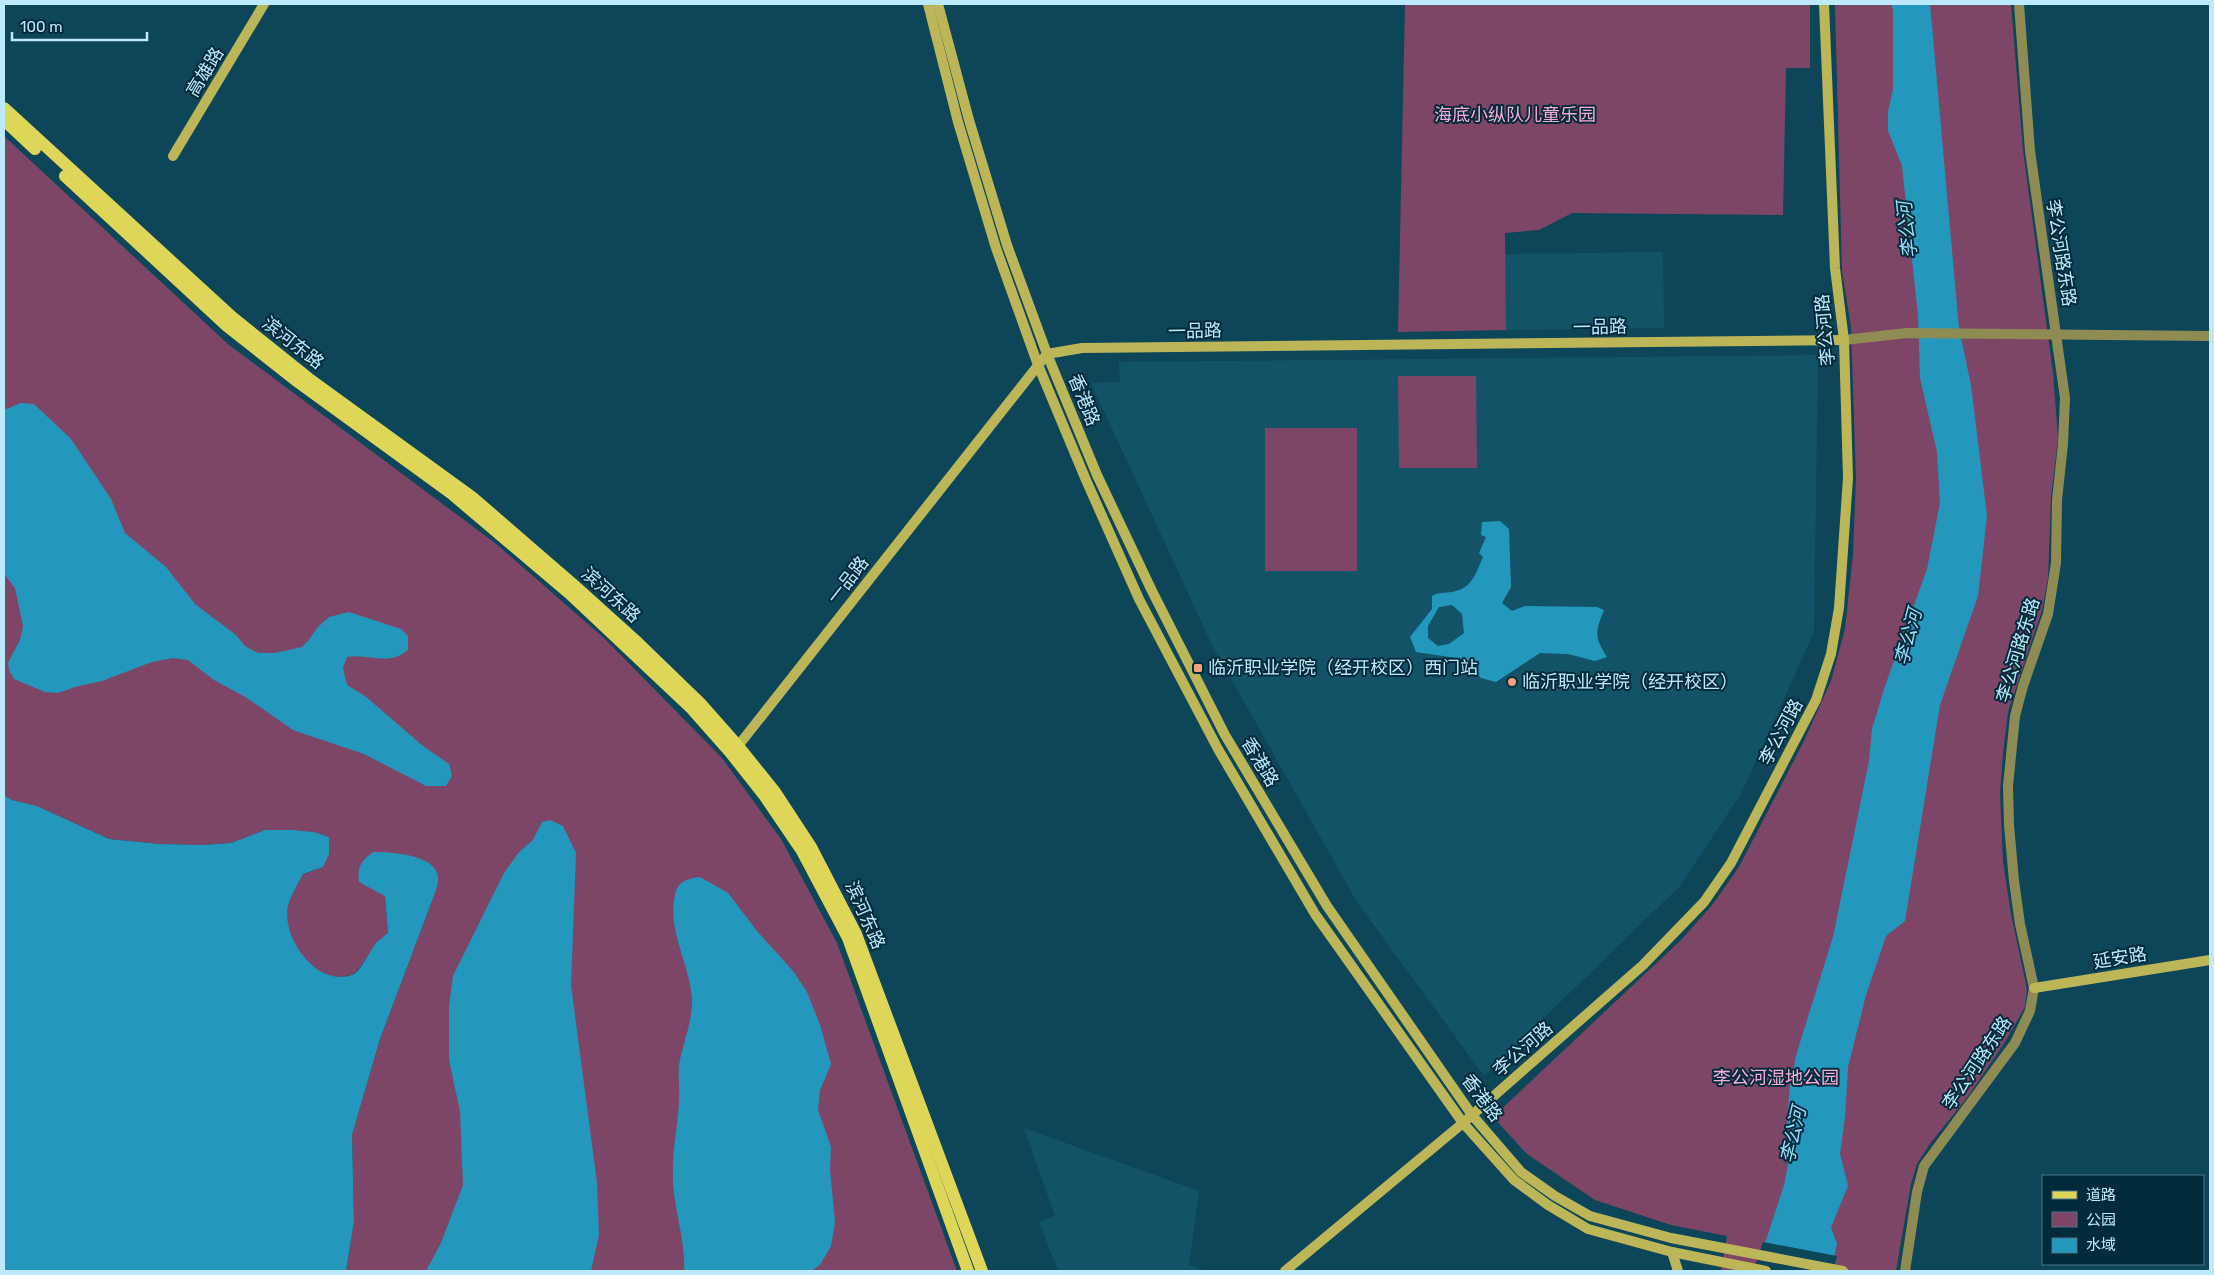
<svg xmlns="http://www.w3.org/2000/svg" width="2214" height="1275" font-family="Rubik,'Noto Sans SC',sans-serif">
<rect width="100%" height="100%" fill="#0d4659"/>
<g fill="#135368">
<polygon points="1663,252 1664,328 1506,330 1505,254"/>
<polygon points="1818,355 1814,632 1742,792 1680,886 1484,1076 1357,902 1212,645 1091,383 1120,382 1119,362"/>
<polygon points="1024,1128 1199,1191 1189,1265 1204,1271 1058,1271 1039,1222 1055,1216"/>
</g>
<g fill="#7e4666">
<polygon points="1405,4 1810,4 1810,68 1786,68 1783,215 1572,213 1539,230 1505,233 1506,330 1398,332"/>
<polygon points="1835,4 2011,4 2023,150 2053,373 2058,439 2051,497 2048,578 2042,610 2008,712 2003,753 2000,793 2003,862 2011,914 2027,989 2025,1007 2005,1042 1969,1095 1929,1145 1917,1164 1911,1184 1896,1271 1721,1271 1727,1236 1671,1225 1595,1200 1527,1154 1493,1117 1682,939 1713,904 1739,867 1804,741 1831,681 1845,629 1853,554 1856,479 1851,327 1842,271"/>
<path d="M4,136L229,345L495,543L604,638L722,758L781,839L837,943L957,1271H346L354,1221L352,1135L380,1039L432,901L385,896L388,933C378,941 358,972 353,974C318,990 280,938 288,906C291,895 298,884 303,874L323,867L329,837L314,832L265,830L231,843L204,845L160,844L109,839L37,806L12,800L4,795Z"/>
<polygon points="1398,376 1476,376 1477,468 1399,468"/>
<rect x="1265" y="428" width="92" height="143"/>
</g>
<g fill="#2497bd" fill-rule="evenodd">
<polygon points="1891,4 1930,4 1959,329 1971,385 1987,516 1978,596 1940,705 1905,921 1886,936 1866,995 1848,1067 1845,1117 1840,1154 1848,1186 1831,1227 1837,1244 1831,1271 1756,1271 1784,1185 1792,1144 1787,1121 1790,1085 1797,1052 1833,937 1869,761 1872,729 1885,686 1927,569 1940,503 1937,452 1920,378 1918,315 1902,166 1888,131 1888,112 1893,89 1893,10"/>
<path d="M21,403L34,404L71,439L111,499L125,533L166,567L195,604L236,635L245,646L258,653H275L302,647L308,641L318,627L329,617L349,612L401,629L408,636V650C388,667 370,653 347,657L343,668L347,685L365,696L423,746L449,764L452,776L446,786H426L364,754L293,730L247,698L214,680L188,660L173,658L152,662L102,681L75,687L58,693L45,692L14,679L9,670L8,663L20,640L23,626L15,588L4,574V410Z"/>
<path d="M1500,521L1509,529L1511,587L1502,603L1512,611L1525,606L1597,607L1604,610C1595,633 1594,636 1607,657L1595,661L1568,654L1540,653L1496,682L1481,678L1463,659L1416,652L1410,637L1432,609V596C1440,591 1448,594 1456,591C1473,587 1477,570 1483,557L1479,553L1486,537L1481,535L1482,522ZM1452,605L1462,614L1464,633L1449,644L1438,646L1428,638V626L1439,607Z"/>
<path d="M4,795L12,800L37,806L109,839L160,844L204,845L231,843L265,830H292L314,832L329,837V854L323,867L303,874C298,884 291,895 288,906C281,938 318,990 354,974C360,971 371,950 376,943C380,939 384,936 388,933L385,896L359,882C357,867 361,861 373,852C390,852 437,854 438,878C439,884 434,894 432,901L380,1039L352,1135L354,1221L346,1271H4Z"/>
<polygon points="550,820 563,826 576,853 571,985 597,1183 599,1235 591,1271 426,1271 441,1243 463,1185 460,1111 449,1060 449,1006 453,976 504,873 519,852 533,840 542,822"/>
<path d="M700,877L728,893L757,931L793,971L807,992L820,1025L831,1064L820,1090L818,1110L831,1147L830,1170L835,1222L831,1246L820,1265L811,1271H684C686,1237 671,1203 673,1169C673,1146 678,1124 679,1101C680,1089 678,1078 679,1066C682,1044 693,1022 692,999C690,964 667,931 675,895C677,882 688,878 700,877Z"/>
</g>
<polygon fill="#0d4659" points="1763,1242 1837,1256 1833,1271 1753,1271"/>
<g fill="none" stroke-linecap="round" stroke-linejoin="round">
<g stroke="#8f8c53" stroke-width="10">
<polyline points="1844,340 1907,333 2210,336"/>
<polyline points="1905,1271 1917,1192 1924,1166 2015,1043 2030,1011 2034,988 2020,924 2014,881 2009,825 2008,786 2015,716 2023,686 2048,614 2056,563 2057,500 2063,444 2065,398 2030,151 2019,4"/>
</g>
<g stroke="#bcb658" stroke-width="10">
<polyline points="928,4 958,122 996,248 1038,365 1086,480 1139,599 1218,749 1315,914 1463,1123 1514,1180 1548,1205 1588,1229 1672,1252 1766,1271"/>
<polyline points="938,4 969,120 1007,245 1047,354 1097,475 1152,591 1225,735 1327,906 1472,1115 1521,1172 1555,1196 1590,1216 1671,1238 1843,1271"/>
<polyline points="173,156 264,4"/>
<polyline points="738,746 1047,354 1082,348 1844,340"/>
<polyline points="2034,988 2210,960"/>
<polyline points="1672,1252 1678,1271"/>
<polyline points="1285,1271 1463,1123 1643,965 1704,902 1731,863 1816,700 1831,654 1839,608 1848,478 1844,340 1835,268 1824,4"/>
</g>
<g stroke="#ded658" stroke-width="12">
<polyline points="4,108 232,317 308,378 472,497 576,587 638,643 700,703 738,746 775,792 811,847 856,934 982,1271"/>
<polyline points="4,120 35,149"/>
<polyline points="65,176 227,326 298,382 452,494 570,594 692,709 730,752 764,795 802,851 848,938 968,1271"/>
</g>
</g>
<g fill="#f1a17c" stroke="#002b3a" stroke-width="2">
<rect x="1193" y="663" width="10" height="10" rx="2.5"/>
<circle cx="1512" cy="682" r="5"/>
</g>
<g text-anchor="middle" dominant-baseline="central" stroke-width="4" stroke-linejoin="round" paint-order="stroke">
<g font-size="18" fill="#bce9fc" stroke="#002b3a">
<text transform="translate(205 72) rotate(-59)">高雄路</text>
<text transform="translate(2061 253) rotate(81)">李公河路东路</text>
<text transform="translate(1600 327) rotate(-1)">一品路</text>
<text transform="translate(1825 330) rotate(-95)">李公河路</text>
<text transform="translate(1195 331) rotate(-1)">一品路</text>
<text transform="translate(293 343) rotate(38)">滨河东路</text>
<text transform="translate(1084 400) rotate(68)">香港路</text>
<text transform="translate(848 580) rotate(-52)">一品路</text>
<text transform="translate(611 595) rotate(42)">滨河东路</text>
<text transform="translate(2018 650) rotate(-73)">李公河路东路</text>
<text transform="translate(1781 732) rotate(-62)">李公河路</text>
<text transform="translate(1260 762) rotate(59)">香港路</text>
<text transform="translate(865 915) rotate(66)">滨河东路</text>
<text transform="translate(2120 958) rotate(-9)">延安路</text>
<text transform="translate(1523 1049) rotate(-41)">李公河路</text>
<text transform="translate(1977 1063) rotate(-56)">李公河路东路</text>
<text transform="translate(1482 1098) rotate(53)">香港路</text>
</g>
<g font-size="18" fill="#feabd9" stroke="#002b3a">
<text x="1515" y="115">海底小纵队儿童乐园</text>
<text x="1776" y="1078">李公河湿地公园</text>
</g>
<g font-size="18" fill="#bce9fc" stroke="#002b3a" text-anchor="start">
<text x="1208" y="668">临沂职业学院（经开校区）西门站</text>
<text x="1522" y="682">临沂职业学院（经开校区）</text>
</g>
<g font-size="19" font-style="italic" fill="#95dffd" stroke="#002b3a">
<text transform="translate(1907 230) rotate(-96)">李公河</text>
<text transform="translate(1908 637) rotate(-75)">李公河</text>
<text transform="translate(1793 1135) rotate(-77)">李公河</text>
</g>
</g>
<rect width="2214" height="1275" fill="none" stroke="#bce9fc" stroke-width="10"/>
<rect x="2042" y="1175" width="162" height="90" fill="#002b3a" stroke="#4b7788"/>
<rect x="2052" y="1191" width="25" height="8" fill="#ded658" stroke="#4b7788"/>
<text x="2086" y="1200" font-size="15" fill="#bce9fc">道路</text>
<rect x="2052" y="1212" width="25" height="15" fill="#7e4666" stroke="#4b7788"/>
<text x="2086" y="1225" font-size="15" fill="#bce9fc">公园</text>
<rect x="2052" y="1238" width="25" height="15" fill="#2497bd" stroke="#4b7788"/>
<text x="2086" y="1250" font-size="15" fill="#bce9fc">水域</text>
<path d="M12 32v8h135v-8" fill="none" stroke="#bce9fc" stroke-width="2.5"/>
<text x="20" y="32" font-size="15" fill="#bce9fc" stroke="#002b3a" stroke-width="4" paint-order="stroke">100 m</text>
</svg>
